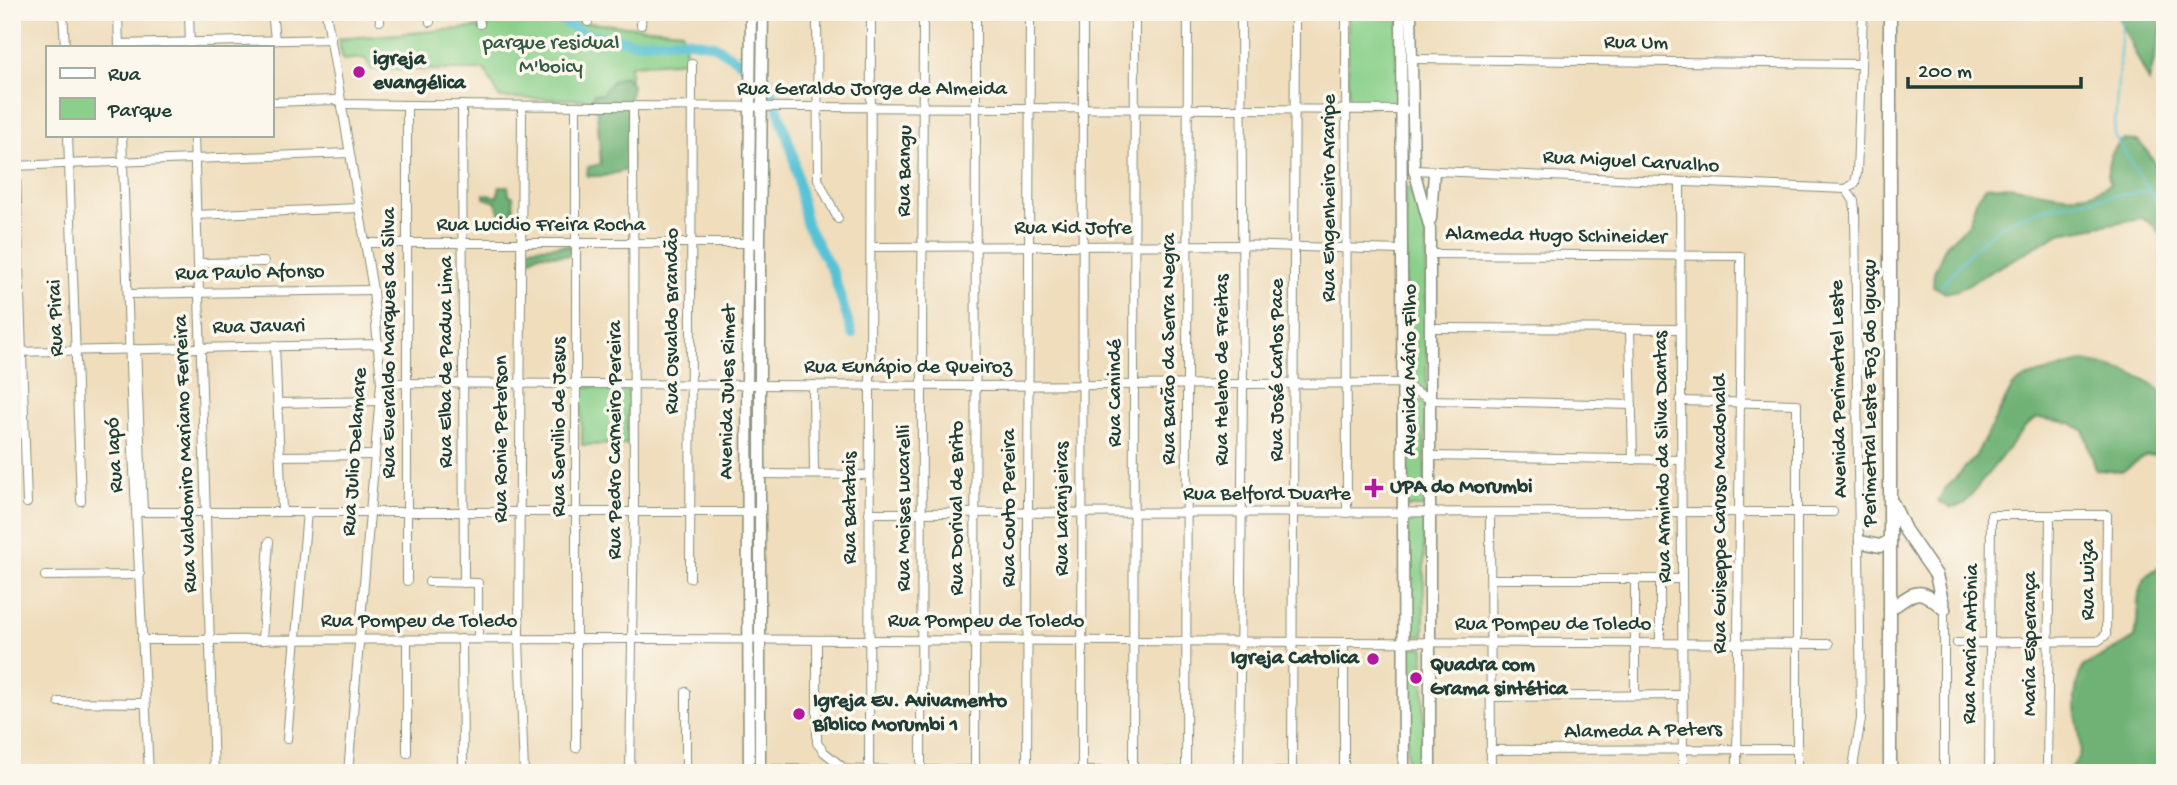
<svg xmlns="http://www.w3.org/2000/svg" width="2177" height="785" font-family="'Gochi Hand',sans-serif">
<rect width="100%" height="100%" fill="#fbf7ec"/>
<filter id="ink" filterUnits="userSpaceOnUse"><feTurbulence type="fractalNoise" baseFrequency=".0143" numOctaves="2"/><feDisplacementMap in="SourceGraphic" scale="14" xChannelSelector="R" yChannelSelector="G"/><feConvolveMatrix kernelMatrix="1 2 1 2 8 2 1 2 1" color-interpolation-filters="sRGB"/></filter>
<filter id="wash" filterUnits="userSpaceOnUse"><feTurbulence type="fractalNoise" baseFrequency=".00686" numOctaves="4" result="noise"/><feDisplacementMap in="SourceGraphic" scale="28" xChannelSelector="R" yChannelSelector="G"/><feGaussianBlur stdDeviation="1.57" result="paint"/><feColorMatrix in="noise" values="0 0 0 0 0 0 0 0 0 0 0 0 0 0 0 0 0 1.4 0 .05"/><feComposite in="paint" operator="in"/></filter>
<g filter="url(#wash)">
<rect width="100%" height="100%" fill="#efddbc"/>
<g fill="#8ad08a" stroke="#54865f" stroke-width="2">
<polygon points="482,12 573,12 578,22 682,31 688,61 630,65 630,100 500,98 485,70 372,70 365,58 343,60 338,39 484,27"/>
<rect x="1348" y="12" width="52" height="94"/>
<polygon points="1405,187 1409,187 1426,229 1427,393 1405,380"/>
<polygon points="581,387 628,387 628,444 582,445"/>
<polygon points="1407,392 1425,404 1425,507 1406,507"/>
<polygon points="1407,519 1424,519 1424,636 1408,636"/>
<rect x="1407" y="647" width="17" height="126"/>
</g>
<g fill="#6fb276" stroke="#477855" stroke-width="2">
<polygon points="2116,12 2165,12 2149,82"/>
<polygon points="625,76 632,84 628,110 631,169 604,176 587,176 588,167 601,164 597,110 588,106 594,94 602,94 612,81"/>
<path d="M2123,140L2138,141C2170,174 2165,198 2165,241L2154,226L2142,218L2060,233L1958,290L1945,293L1933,286L1934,272L1946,245L1968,225L1977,198L1986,187C2026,180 2076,212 2110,183C2105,166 2110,151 2123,140Z"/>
<polygon points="500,186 508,186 509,195 513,196 514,213 500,213 496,202 484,198 484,194 497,197"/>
<polygon points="569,245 573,253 570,256 539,254 524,264 524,251 528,248"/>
<path d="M2084,361C2106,365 2154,375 2164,398C2170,412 2165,439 2165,454L2145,456L2123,471L2096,470L2084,431L2071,423L2038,418L2026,426L1964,504L1951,508L1938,501L1945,489L1975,457L2013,386L2025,378Z"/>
<path d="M2165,564V773H2065C2091,754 2077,732 2075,706C2074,692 2078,680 2082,667L2135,638C2142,605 2128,580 2165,564Z"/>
</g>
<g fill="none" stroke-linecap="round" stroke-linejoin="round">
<g stroke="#59c2d5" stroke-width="2">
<polyline points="2123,12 2114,135 2165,216"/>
<path d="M1941,288C1956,267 1976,243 1997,229C2033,203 2105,198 2149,191"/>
</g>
<polyline stroke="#59c2d5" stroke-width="10" points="549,12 582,33 634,42 685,40 714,45 768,80 793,154 806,223 833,273 852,334"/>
</g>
</g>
<g filter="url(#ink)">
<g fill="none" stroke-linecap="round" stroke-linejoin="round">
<g stroke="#878d78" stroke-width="10">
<g id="minor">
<polyline points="63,12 65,47"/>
<polyline points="118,12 119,47"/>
<polyline points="189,12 190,47"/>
<polyline points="272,12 275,39"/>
<polyline points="326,12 373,290 381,383 348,773"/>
<polyline points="379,12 380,21"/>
<polyline points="428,12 430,22"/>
<polyline points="477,12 480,24"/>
<polyline points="817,12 818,179 838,219"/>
<polyline points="1346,12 1347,513"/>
<polyline points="694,13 694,12"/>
<polyline points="588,22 588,12"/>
<polyline points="641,25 642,12"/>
<polyline points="119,44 331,39"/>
<polyline points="12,56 27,503"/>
<polyline points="1411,59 1861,64"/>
<polyline points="271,102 335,100 343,104 407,105 1405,110"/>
<polyline points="462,105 464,583"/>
<polyline points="522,106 519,639 524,773"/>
<polyline points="68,135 81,501"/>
<polyline points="122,135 133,450 149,773"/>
<polyline points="194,135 214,773"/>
<polyline points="12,166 349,153"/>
<polyline points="1414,170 1846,189"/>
<polyline points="1680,183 1683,773"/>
<polyline points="1846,189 1854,201 1855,210 1861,719 1852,773"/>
<polyline points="1846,189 1855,183 1857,173 1863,12"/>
<polyline points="196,215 359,208"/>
<polyline points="365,243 754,243"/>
<polyline points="871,247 1240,245 1401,250"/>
<polyline points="1431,254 1741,256 1737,773"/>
<polyline points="198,263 264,262"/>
<polyline points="129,294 373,290"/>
<polyline points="1431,328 1680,329"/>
<polyline points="1630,329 1633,460"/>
<polyline points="275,345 282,511"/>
<polyline points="136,349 143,512"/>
<polyline points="12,352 380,344"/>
<polyline points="381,383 976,386 1401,383 1431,400 1632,405"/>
<polyline points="813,385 814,474"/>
<polyline points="1680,401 1797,404 1797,773"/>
<polyline points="278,403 380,401"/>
<polyline points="280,456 375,455"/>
<polyline points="1431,456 1681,460"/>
<polyline points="760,474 869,475"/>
<polyline points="138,512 760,512"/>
<polyline points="869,513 1833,512"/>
<polyline points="1490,513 1491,773"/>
<polyline points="45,576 140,575"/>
<polyline points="690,578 692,64"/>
<polyline points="1492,579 1682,579"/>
<polyline points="1635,579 1635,695"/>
<polyline points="1660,579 1660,643"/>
<polyline points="407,581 407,105"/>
<polyline points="429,582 478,583 478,639"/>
<polyline points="1944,609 1944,773"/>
<polyline points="462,639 463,765"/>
<polyline points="142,640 634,639 1829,644"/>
<polyline points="262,640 269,542"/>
<polyline points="817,641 817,743 824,752 845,769"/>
<polyline points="1344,642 1344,771"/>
<polyline points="1957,643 2098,641 2106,635 2107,515 1991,515 1989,773"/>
<polyline points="686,692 686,773"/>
<polyline points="1491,697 1683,695"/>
<polyline points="59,702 145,703"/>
<polyline points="287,739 307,512"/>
<polyline points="576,748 576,106"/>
<polyline points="1490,750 1797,749"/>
<polyline points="407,753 407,640"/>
<polyline points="760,769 1404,773"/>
<polyline points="869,769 871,12"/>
<polyline points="921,769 923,12"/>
<polyline points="975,770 976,12"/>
<polyline points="1027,770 1030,12"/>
<polyline points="1186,770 1188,12"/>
<polyline points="1239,770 1243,386 1241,12"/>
<polyline points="1292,770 1295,12"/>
<polyline points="630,773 634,512 633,106"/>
<polyline points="1082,773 1083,12"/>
<polyline points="1130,773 1133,765 1135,12"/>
<polyline points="2047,773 2050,515"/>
</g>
</g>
<g stroke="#878d78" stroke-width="13">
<g id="major">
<polyline points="1401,12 1404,773"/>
<polyline points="1411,12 1414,170 1430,229 1430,773"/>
<polyline points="1431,219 1434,172"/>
<polyline points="749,773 747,385 751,12"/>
<polyline points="760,773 760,243 763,12"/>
</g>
</g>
<g stroke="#878d78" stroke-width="15">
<g id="highway">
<polyline points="1890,12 1890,773"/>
<polyline points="1893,504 1905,530 1936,575 1944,609"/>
<polyline points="1861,542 1880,546 1890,541"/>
<path d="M1890,609C1917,591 1917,585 1944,609"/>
</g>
</g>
<use href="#minor" stroke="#fff" stroke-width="8"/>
<use href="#major" stroke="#fff" stroke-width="10"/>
<use href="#highway" stroke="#fff" stroke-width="12"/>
</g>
</g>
<g fill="#b5179e" stroke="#fbf7ec" stroke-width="2.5">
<circle cx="359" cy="72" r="7"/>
<path d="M1370.5 477.5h7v7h7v7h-7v7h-7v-7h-7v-7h7z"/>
<circle cx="1373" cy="659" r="7"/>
<circle cx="1416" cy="678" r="7"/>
<circle cx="799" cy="714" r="7"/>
</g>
<g text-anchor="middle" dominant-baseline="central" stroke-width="7" stroke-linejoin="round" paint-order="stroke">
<g font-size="21" fill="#345a45" stroke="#fbf7ec">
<text x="551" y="44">parque residual<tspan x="551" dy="24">M'boicy</tspan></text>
</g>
<g font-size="21" fill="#1f3d34" stroke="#fbf7ec">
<text transform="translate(1636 44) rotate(1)">Rua Um</text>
<text x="872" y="90">Rua Geraldo Jorge de Almeida</text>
<text transform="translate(1631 163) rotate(3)">Rua Miguel Carvalho</text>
<text transform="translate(906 171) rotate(-89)">Rua Bangu</text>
<text transform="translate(1330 198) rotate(-90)">Rua Engenheiro Araripe</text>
<text x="541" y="226">Rua Lucidio Freira Rocha</text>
<text x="1073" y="229">Rua Kid Jofre</text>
<text transform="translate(1556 237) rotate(1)">Alameda Hugo Schineider</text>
<text transform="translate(250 274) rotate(-1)">Rua Paulo Afonso</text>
<text transform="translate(57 318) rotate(-92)">Rua Pirai</text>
<text transform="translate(673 321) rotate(-90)">Rua Osvaldo Brandão</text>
<text transform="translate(259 328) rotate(-1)">Rua Javari</text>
<text transform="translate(390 343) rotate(-90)">Rua Everaldo Marques da Silva</text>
<text transform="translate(1170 349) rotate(-90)">Rua Barão da Serra Negra</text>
<text transform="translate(447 362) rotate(-90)">Rua Elba de Padua Lima</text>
<text x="908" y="368">Rua Eunápio de Queiroz</text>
<text transform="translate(1223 370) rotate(-90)">Rua Heleno de Freitas</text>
<text transform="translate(1278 370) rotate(-90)">Rua José Carlos Pace</text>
<text transform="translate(1411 370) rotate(-90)">Avenida Mário Filho</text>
<text transform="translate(1840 389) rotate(-91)">Avenida Perimetrel Leste</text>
<text transform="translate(729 392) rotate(-89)">Avenida Jules Rimet</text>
<text transform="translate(1116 393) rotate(-90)">Rua Canindé</text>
<text transform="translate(1871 393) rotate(-90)">Perimetral Leste Foz do Iguaçu</text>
<text transform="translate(560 427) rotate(-90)">Rua Servilio de Jesus</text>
<text transform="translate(502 439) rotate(-90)">Rua Ronie Peterson</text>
<text transform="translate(616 440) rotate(-90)">Rua Pedro Carneiro Pereira</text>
<text transform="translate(356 452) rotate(-86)">Rua Julio Delamare</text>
<text transform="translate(187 454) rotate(-92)">Rua Valdomiro Mariano Ferreira</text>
<text transform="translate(116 455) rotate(-93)">Rua Iapó</text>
<text transform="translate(1664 457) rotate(-91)">Rua Armindo da Silva Dantas</text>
<text x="1267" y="495">Rua Belford Duarte</text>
<text transform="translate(851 508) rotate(-90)">Rua Batatais</text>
<text transform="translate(905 508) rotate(-90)">Rua Moises Lucarelli</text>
<text transform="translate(958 508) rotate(-90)">Rua Dorival de Brito</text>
<text transform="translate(1010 508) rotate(-90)">Rua Couto Pereira</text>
<text transform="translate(1063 509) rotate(-90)">Rua Laranjeiras</text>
<text transform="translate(1721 514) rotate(-90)">Rua Guiseppe Caruso Macdonald</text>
<text transform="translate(2089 580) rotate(-90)">Rua Luiza</text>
<text x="419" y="622">Rua Pompeu de Toledo</text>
<text x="986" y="622">Rua Pompeu de Toledo</text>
<text x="1553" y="625">Rua Pompeu de Toledo</text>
<text transform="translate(1972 644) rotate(-89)">Rua Maria Antônia</text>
<text transform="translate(2031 644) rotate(-90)">Maria Esperança</text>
<text transform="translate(1643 732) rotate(-1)">Alameda A Peters</text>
</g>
<g font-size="21" font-weight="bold" fill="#1f3d34" stroke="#fbf7ec" text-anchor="start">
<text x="373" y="60">igreja<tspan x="373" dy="24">evangélica</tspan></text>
<text x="1390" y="488">UPA do Morumbi</text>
<text x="1359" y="659" text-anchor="end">Igreja Catolica</text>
<text x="1430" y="666">Quadra com<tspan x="1430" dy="24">Grama sintética</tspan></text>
<text x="813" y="702">Igreja Ev. Avivamento<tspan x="813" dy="24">Bíblico Morumbi 1</tspan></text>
</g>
</g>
<rect width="2177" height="785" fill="none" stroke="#fbf7ec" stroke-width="42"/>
<rect x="46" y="46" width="228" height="91" fill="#fbf7ec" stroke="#a3ada2" stroke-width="2"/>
<rect x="60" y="68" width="35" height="10" fill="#ffffff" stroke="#a3ada2" stroke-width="2"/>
<text x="108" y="80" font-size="21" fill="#1f3d34">Rua</text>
<rect x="60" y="98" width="35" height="21" fill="#8ad08a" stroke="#a3ada2" stroke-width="2"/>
<text x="108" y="116" font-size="21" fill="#1f3d34">Parque</text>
<path d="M1908 77v10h173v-10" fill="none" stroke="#1f3d34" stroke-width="3.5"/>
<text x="1918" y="77" font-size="21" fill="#1f3d34" stroke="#fbf7ec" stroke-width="5" paint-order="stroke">200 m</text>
</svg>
